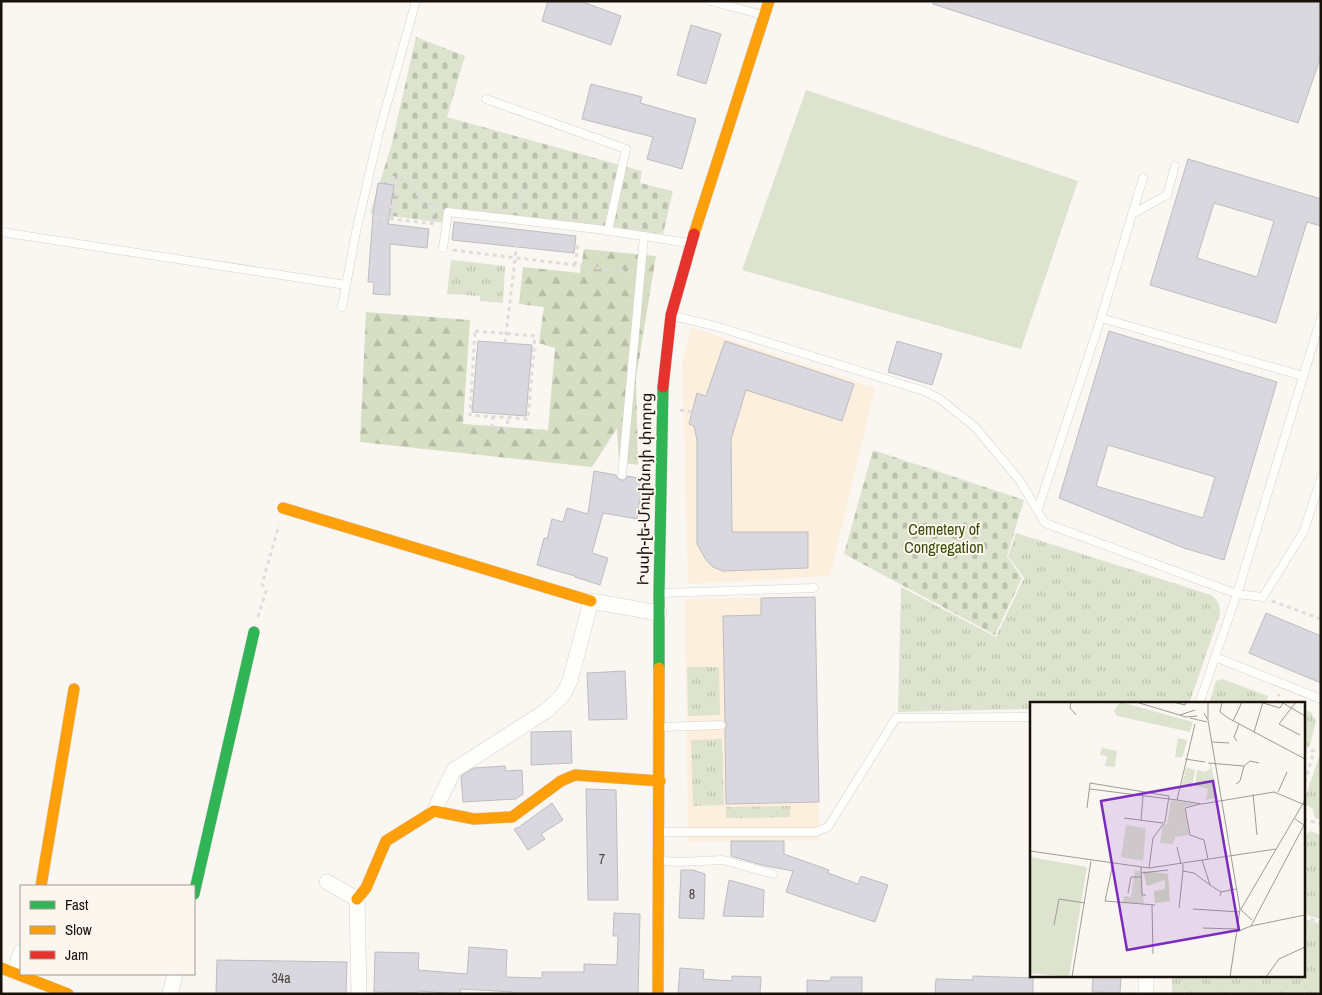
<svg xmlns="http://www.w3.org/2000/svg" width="1322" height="995" font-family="'Archivo Narrow','Noto Sans Armenian',sans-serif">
<defs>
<pattern id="grass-tufts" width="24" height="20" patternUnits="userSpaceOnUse" patternTransform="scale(1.25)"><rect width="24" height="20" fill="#dde3ce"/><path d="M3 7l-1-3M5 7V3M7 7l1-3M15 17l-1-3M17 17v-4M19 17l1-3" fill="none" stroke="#bdc2b0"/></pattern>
<pattern id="forest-firs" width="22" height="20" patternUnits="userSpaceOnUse" patternTransform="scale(1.25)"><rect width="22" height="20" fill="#d6dec4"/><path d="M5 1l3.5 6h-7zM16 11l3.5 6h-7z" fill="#b7bda7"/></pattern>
<pattern id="cemetery-stones" width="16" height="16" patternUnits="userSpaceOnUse" patternTransform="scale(1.25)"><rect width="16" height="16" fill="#dde3ce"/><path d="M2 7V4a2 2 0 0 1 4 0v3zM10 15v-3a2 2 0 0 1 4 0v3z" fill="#bdc2b0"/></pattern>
</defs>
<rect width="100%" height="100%" fill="#faf6f2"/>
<g fill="#fdefde">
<polygon points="691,327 875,388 830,576 688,584 682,362"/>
<polygon points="815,597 819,840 688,842 685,599"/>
</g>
<g fill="url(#grass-tufts)">
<polygon points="451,260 505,266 503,303 480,301 480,296 447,294"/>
<path d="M1016,533L1211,595C1219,601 1220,605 1220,614L1189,704H1031V709L898,712L901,587L996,637L1024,578L1008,556Z"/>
<polygon points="687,667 719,667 720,715 688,716"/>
<polygon points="1222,679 1268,696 1266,704 1209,704 1216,681"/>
<polygon points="1303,710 1311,712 1316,722 1309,748 1303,746"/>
<polygon points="722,739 724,805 693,806 691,740"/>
<polygon points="1321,752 1321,820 1315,818 1313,809 1303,803"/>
<polygon points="790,806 790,817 726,818 726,807"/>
<polygon points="1310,831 1321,835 1321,919 1303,914 1303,837"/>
<polygon points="1303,919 1321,924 1321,994 1172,994 1172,976 1303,976"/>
</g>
<polygon fill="url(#forest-firs)" points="584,249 656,256 636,378 638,465 619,462 617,428 592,467 360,442 366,312 470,320 463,424 548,430 555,348 539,343 544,307 519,304 523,267 580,273"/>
<g fill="url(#cemetery-stones)">
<polygon points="416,37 465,56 447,117 642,171 640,183 673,191 663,234 447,210 444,223 370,213 391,147"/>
<polygon points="873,450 1024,500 1007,556 1022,578 995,635 844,554"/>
</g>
<polygon fill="#dde3ce" points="806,90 1078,181 1021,349 742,270"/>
<g fill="#dad8df" stroke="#bebcbe" fill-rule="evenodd">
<polygon points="548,1 580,1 621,16 611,45 542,21"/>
<polygon points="933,1 1321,1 1321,56 1298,123 933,4"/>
<polygon points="691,25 721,34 706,84 677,75"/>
<polygon points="591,84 642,97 640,103 696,119 682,169 647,159 653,137 582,119"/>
<path d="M1188,159L1321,199V226L1307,222L1276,323L1150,285ZM1214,203L1274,221L1257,277L1197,258Z"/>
<polygon points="378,183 394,185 388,224 429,229 427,248 390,244 390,295 373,294 374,282 368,282 373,214"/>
<polygon points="454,222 576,236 574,253 452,240"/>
<path d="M1109,331L1277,382L1224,560L1184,548L1059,498ZM1108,445L1215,477L1203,518L1096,486Z"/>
<polygon points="478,341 532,345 526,416 472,412"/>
<polygon points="725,341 854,384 842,421 746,390 731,439 732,532 808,532 808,568 723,571 713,567 706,560 697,544 697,440 694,426 689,424 697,393 706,396"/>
<polygon points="897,341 942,354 932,385 888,372"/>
<polygon points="594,471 616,475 617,478 621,480 625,480 627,476 643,479 637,519 603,513 592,553 608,558 600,585 575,577 575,576 537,565 544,538 547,539 552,519 563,522 567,508 588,514"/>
<polygon points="815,597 819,802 726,804 725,729 727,725 725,721 723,616 761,615 761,598"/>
<polygon points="1266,613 1321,636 1321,683 1249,653"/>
<polygon points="625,671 627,719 589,720 587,673"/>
<polygon points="571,731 572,763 531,765 531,732"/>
<polygon points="505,766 506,771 522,770 523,794 516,799 463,802 461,776 474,768"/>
<polygon points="586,789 616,790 618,900 588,900"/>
<polygon points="552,803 563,820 541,834 545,839 528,850 514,829 519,827"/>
<polygon points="731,841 784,841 784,854 829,870 828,873 858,884 861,876 888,885 875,922 786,892 793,871 762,865 731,856"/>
<polygon points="681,870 693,870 705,874 704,919 679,918"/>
<polygon points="729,880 764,890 763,917 723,916"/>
<polygon points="614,913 640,914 638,994 513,994 513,992 461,989 460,994 418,991 418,993 374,992 375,952 419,953 418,970 467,974 469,947 507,950 506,977 542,978 542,972 584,972 584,964 617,965 618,936 613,936"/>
<polygon points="217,960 347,962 346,994 216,994"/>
<polygon points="680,968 704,970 703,979 732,981 732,976 761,977 760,994 678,994"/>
<polygon points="973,976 1033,978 1033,994 935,994 936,979 973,980"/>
<polygon points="1093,976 1121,976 1120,993 1092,992"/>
<polygon points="831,977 862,977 862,994 807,994 807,980 830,981"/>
</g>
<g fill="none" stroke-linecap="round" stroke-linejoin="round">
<g stroke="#d7d2cd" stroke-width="9">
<g id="lane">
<polyline points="710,1 763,15"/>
<polyline points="486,99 626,149 608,231"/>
<polyline points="1132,214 1167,195 1175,166"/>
<polyline points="1,232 346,285"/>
<polyline points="443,248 448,212 597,229 689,243"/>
<polyline points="342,307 356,232 379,132 416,1"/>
<polyline points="673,316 715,326 924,391 940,399 975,427 1020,481 1045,523 1237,594 1263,597 1304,531 1321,478"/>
<polyline points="1101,318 1303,376"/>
<polyline points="622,475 644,236"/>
<polyline points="1038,509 1101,318 1143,178"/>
<polyline points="661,593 814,588"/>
<polyline points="1215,657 1237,594 1321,318"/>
<polyline points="1199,704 1215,657 1321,699"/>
<polyline points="662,727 721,725"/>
<polyline points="661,832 816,832 828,827 896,718 1031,717"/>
<polyline points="662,861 680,862 723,860 773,874"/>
</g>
</g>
<g stroke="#d7d2cd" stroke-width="16">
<g id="street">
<polyline points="434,811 454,770 546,711 562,696 570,681 591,601 659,613"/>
<polyline points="327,882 357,899 359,994"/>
<polyline points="15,972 21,952"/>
<polyline points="1146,976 1146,994"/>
<polyline points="170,994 175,974"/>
</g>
</g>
<g stroke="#d7d2cd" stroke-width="12">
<g id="fast">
<polyline points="659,668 659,593 663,387"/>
<polyline points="194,894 254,632"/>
</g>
</g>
<g stroke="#d7d2cd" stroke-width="12">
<g id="slow">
<polyline points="694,234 769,1"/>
<polyline points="283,508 591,601"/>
<polyline points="41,886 74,689"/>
<polyline points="357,899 366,888 386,841 434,811 474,819 512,817 561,781 575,775 660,781"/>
<polyline points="1,968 68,994"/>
<polyline points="658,994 659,668"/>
</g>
</g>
<g stroke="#d7d2cd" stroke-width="12">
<polyline id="jam" points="663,387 671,315 694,234"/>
</g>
<g stroke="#dfdddc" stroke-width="3" stroke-dasharray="4 4" stroke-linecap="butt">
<polyline points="389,184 390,177 404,180 411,185 414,191 425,202 438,208"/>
<polyline points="387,201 386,206 394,207 398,178"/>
<polyline points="520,209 521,190"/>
<polyline points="374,217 436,224"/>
<polyline points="391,219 394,207"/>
<polyline points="432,223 434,206"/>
<polyline points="453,250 630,272"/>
<polyline points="575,265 578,244 575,244"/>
<polygon points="475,331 535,336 528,419 470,415"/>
<polyline points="505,343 518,234"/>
<polyline points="680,410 692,412"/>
<polyline points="493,416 492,428 507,429 508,418"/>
<polyline points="1272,601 1321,619"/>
<polyline points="258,617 266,591 262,584 279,525"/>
<polyline points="1276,704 1279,694"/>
<polyline points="1303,748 1314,751 1303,788"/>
<polyline points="1303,819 1321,824"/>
<polyline points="1303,917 1321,922"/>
</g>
<use href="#lane" stroke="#fefefd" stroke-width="8"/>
<use href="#street" stroke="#fefefd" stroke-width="15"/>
<use href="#fast" stroke="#30b455" stroke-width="11"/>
<use href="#slow" stroke="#ff9f0a" stroke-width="11"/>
<use href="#jam" stroke="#e5322d" stroke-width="11"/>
</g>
<g text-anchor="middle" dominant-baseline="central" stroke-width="4" stroke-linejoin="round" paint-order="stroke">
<g font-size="14" fill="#484440">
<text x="602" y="859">7</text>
<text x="692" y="894">8</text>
<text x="281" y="978">34a</text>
</g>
<g font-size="16" fill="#18120b" stroke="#fdf6ee">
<text transform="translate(644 489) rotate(-89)">Իսսի-լե-Մուլինոյի փողոց</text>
</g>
<g font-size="16" fill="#384d06" stroke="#fdf6ee">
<text x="944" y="529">Cemetery of<tspan x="944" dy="18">Congregation</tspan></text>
</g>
</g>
<g transform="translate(1030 702)">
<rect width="275" height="275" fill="#faf6f2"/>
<path d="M72,46L87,49L85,65L75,64L77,54L70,53ZM179,62H181L187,96L176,98L178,87L165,84L167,68L176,70L181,66ZM156,65L165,68L162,85L152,83L154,74H157L154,73ZM141,98L166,102L154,105L159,133L145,135L149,123H137Z" fill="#dde3ce"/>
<path d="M113,169L138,172L140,199L125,201L124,189L135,187V178L117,184Z" fill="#d6dec4"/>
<path d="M142,121L149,123L143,142L130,141L133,123ZM105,168L110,169L114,202L93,200L94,194L101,195Z" fill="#dde3ce"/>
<path d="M90,0L163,20L160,30L87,14L84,9ZM148,36L157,38L153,54L150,56L145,55ZM0,155L57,165L39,275L0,271Z" fill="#dde3ce"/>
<path d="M96,123L116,126L113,159L91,155Z" fill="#dde3ce"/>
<path fill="none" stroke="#a09b96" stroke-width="1" d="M41,0L40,6L46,13M106,0L156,15L167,14M143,0L155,3L156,0M192,0L190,10L198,16L275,57M266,0L249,22L270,33M233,1L250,6L253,1L275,14M174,11L178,18L210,207L200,275M150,13L165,8M160,16L177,20M178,17V0M203,19L212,0M165,22L147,98L172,102L244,90L275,103M224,30L233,0M207,39L204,35L209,22M182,40L199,41M155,57L175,60M178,61L214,64L210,79L206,82M214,64L220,59L229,61M60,87L147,98M248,90L257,70M223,92L227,133M170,102L155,106L160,133L174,138L178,157M57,106L60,81L139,94L135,120L123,136L119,166M94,116L133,121M111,118L113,94M147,145L151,162M0,149L119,166L246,147M172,158L180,183L191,190M83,161L75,199L125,203M153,162V169L164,171L180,183M111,165L112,193H116M111,171L138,168M98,191L101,175H111M190,194L191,190L206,187M122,203L123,252M149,206L153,169M163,207L210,210M210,207L222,218M211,207L275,98M24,223L29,197L55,201M221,224L274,123L265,117M173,226L206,227M206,230L221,224L275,213M42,275L61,159M236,275L249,257L275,245"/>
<path fill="#7b2cbf" fill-opacity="0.15" stroke="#7b2cbf" stroke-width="2.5" d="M183,79L209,228L97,248L71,99Z"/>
<rect width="275" height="275" fill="none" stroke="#18120b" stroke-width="2.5"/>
</g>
<rect width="1322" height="995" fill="none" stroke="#18120b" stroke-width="5"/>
<rect x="20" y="885" width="175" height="90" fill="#fdf6ee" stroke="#a19b93"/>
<rect x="30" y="901" width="25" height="8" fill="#30b455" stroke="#a19b93"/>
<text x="65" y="910" font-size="15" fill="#18120b">Fast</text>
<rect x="30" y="926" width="25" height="8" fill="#ff9f0a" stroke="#a19b93"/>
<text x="65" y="935" font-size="15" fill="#18120b">Slow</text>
<rect x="30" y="951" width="25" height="8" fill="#e5322d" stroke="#a19b93"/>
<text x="65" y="960" font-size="15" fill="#18120b">Jam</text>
</svg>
